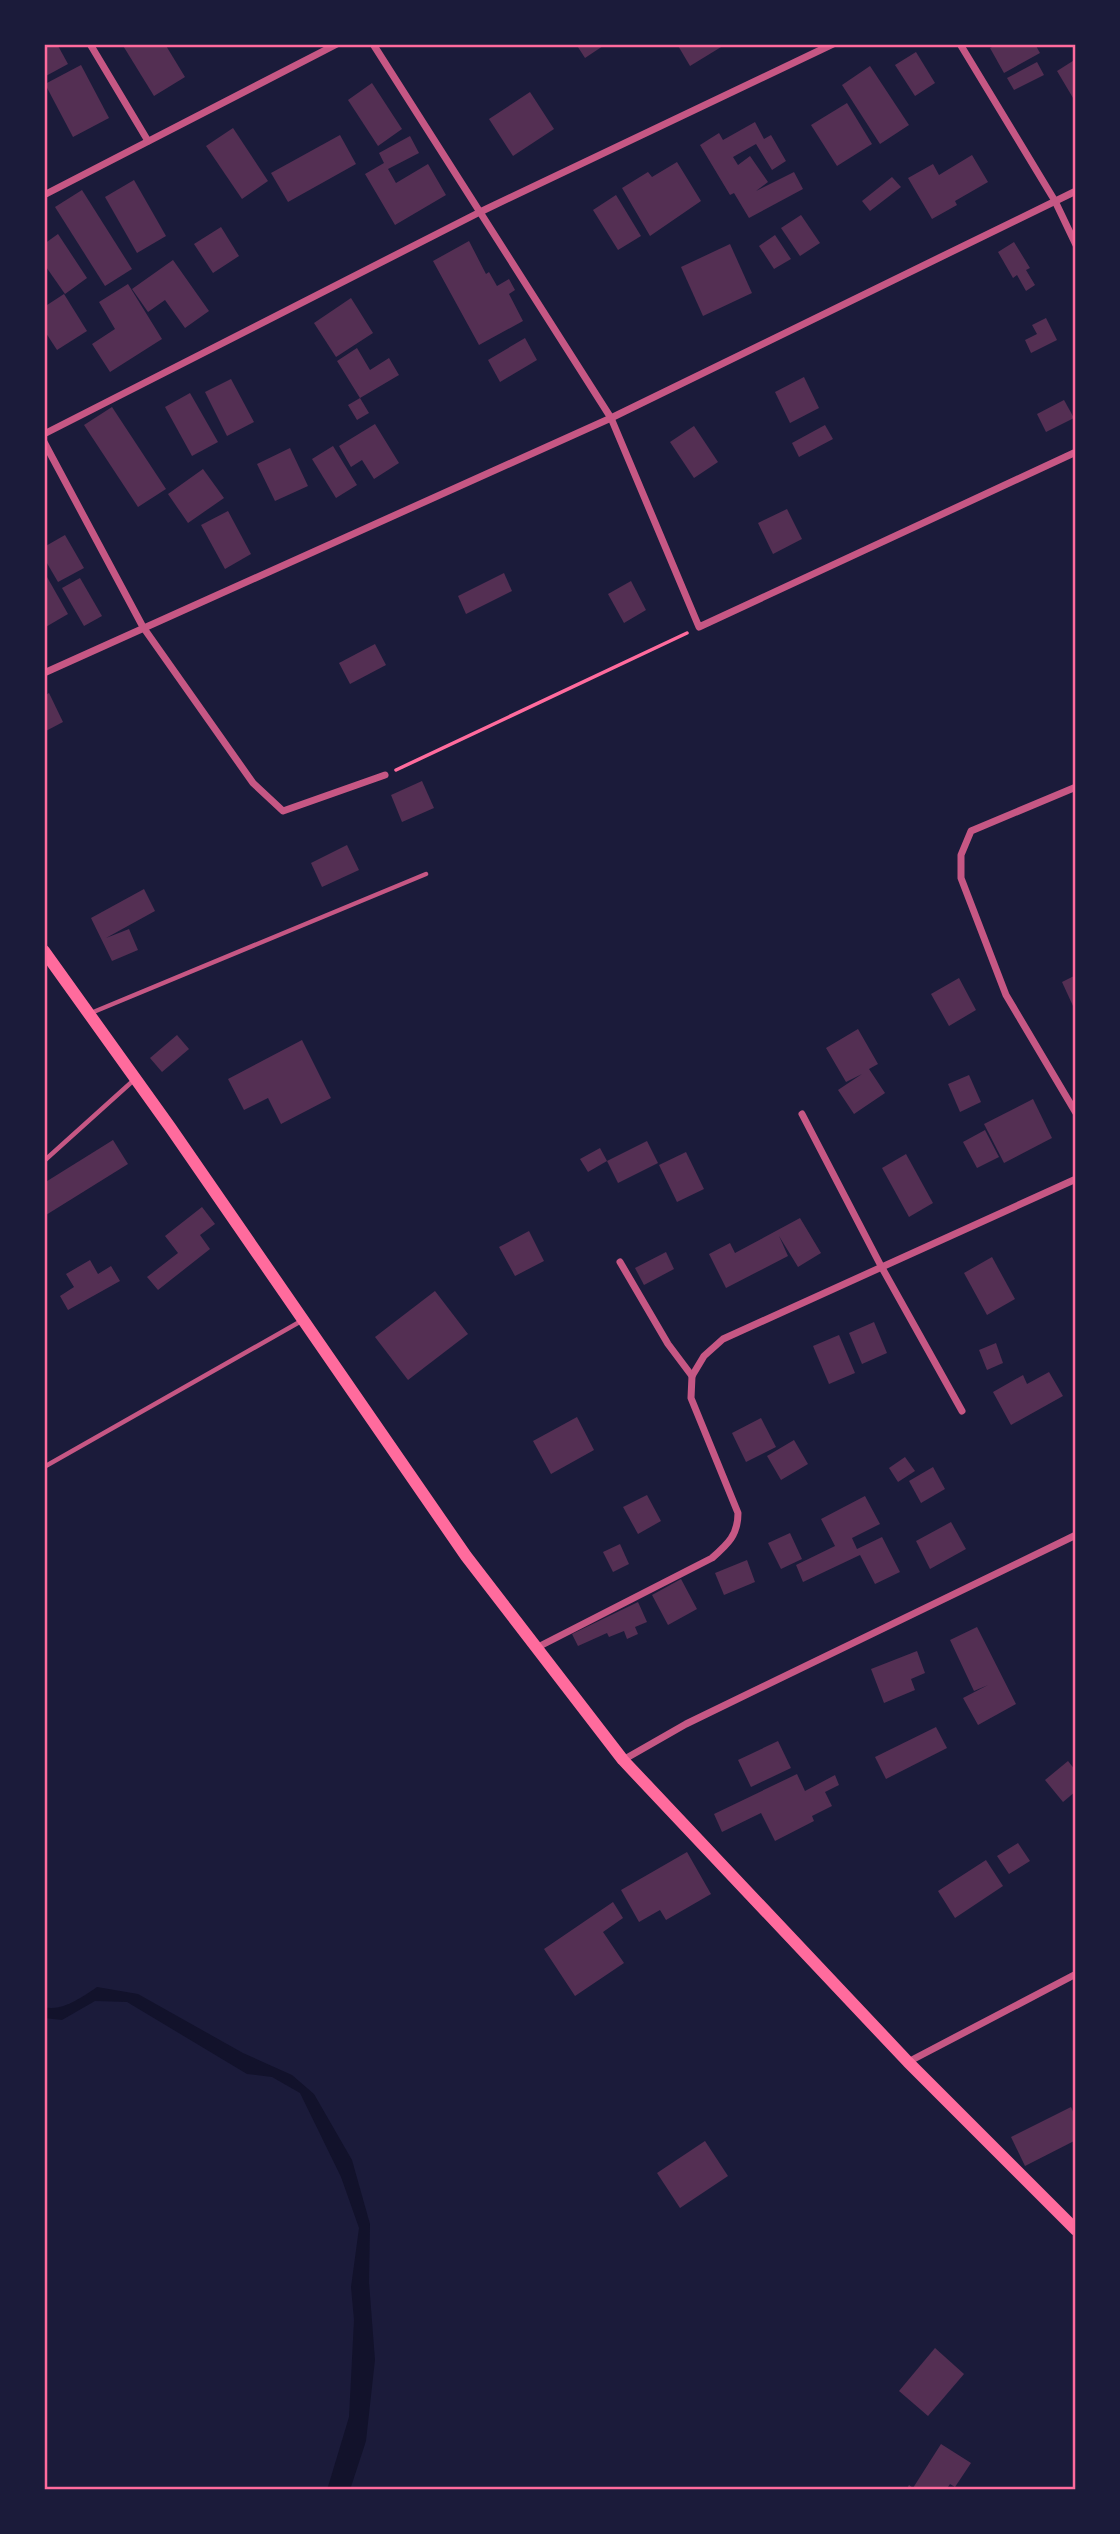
<svg xmlns="http://www.w3.org/2000/svg" width="1120" height="2534" font-family="Quicksand,sans-serif">
<rect width="100%" height="100%" fill="#1b1b3a"/>
<path fill="#12122b" d="M97,1987L138,1994L243,2053L292,2075L314,2094L352,2160L370,2224L369,2282L375,2360L366,2441L350,2490H327L349,2417L354,2320L351,2287L359,2228L341,2177L300,2093L272,2077L247,2074L127,2002L95,2001L62,2020L44,2018V2007C62,2012 82,1997 97,1987Z"/>
<g fill="#542f53">
<polygon points="44,44 57,44 68,64 44,77"/>
<polygon points="122,44 165,44 185,77 154,96"/>
<polygon points="576,44 606,44 585,58"/>
<polygon points="677,44 726,44 690,66"/>
<polygon points="998,44 1035,44 1040,53 1004,73 990,48"/>
<polygon points="916,52 935,83 915,96 895,65"/>
<polygon points="1076,59 1076,103 1057,71"/>
<polygon points="1037,62 1044,75 1014,90 1007,78"/>
<polygon points="81,65 109,118 73,137 45,84"/>
<polygon points="870,66 909,125 880,144 842,85"/>
<polygon points="372,83 402,129 378,146 348,100"/>
<polygon points="530,92 554,129 513,156 489,119"/>
<polygon points="847,103 872,144 837,166 811,125"/>
<polygon points="755,122 764,139 771,135 786,161 772,170 756,144 733,157 738,165 750,156 768,182 756,191 794,172 803,189 749,218 734,193 730,195 700,145 719,133 723,140"/>
<polygon points="233,128 268,181 242,199 206,146"/>
<polygon points="340,135 356,164 288,202 271,173"/>
<polygon points="410,136 419,153 388,169 396,183 428,164 446,195 395,225 365,174 384,163 379,153"/>
<polygon points="972,155 988,182 955,201 957,205 932,219 908,178 933,164 939,175"/>
<polygon points="677,162 701,201 650,236 622,188 648,172 652,177"/>
<polygon points="892,177 901,187 870,211 862,201"/>
<polygon points="134,180 166,236 137,253 105,197"/>
<polygon points="82,190 132,269 105,286 55,207"/>
<polygon points="616,195 641,236 618,250 593,210"/>
<polygon points="801,215 820,243 800,256 781,228"/>
<polygon points="221,227 239,256 213,273 194,244"/>
<polygon points="58,234 87,278 65,294 44,264 44,244"/>
<polygon points="775,235 791,259 774,269 759,246"/>
<polygon points="469,241 486,274 489,272 497,286 509,279 515,290 509,294 523,321 479,345 433,261"/>
<polygon points="1014,242 1030,268 1026,270 1035,285 1026,291 1017,275 1013,278 998,252"/>
<polygon points="730,244 752,293 703,316 681,267"/>
<polygon points="173,260 209,311 185,328 165,300 148,312 132,289"/>
<polygon points="128,284 162,339 110,372 92,344 115,329 99,302"/>
<polygon points="64,294 87,331 57,350 44,330 44,307"/>
<polygon points="351,298 373,333 336,357 314,323"/>
<polygon points="1046,318 1057,340 1031,353 1025,340 1037,334 1032,325"/>
<polygon points="525,338 537,360 500,382 488,360"/>
<polygon points="357,348 370,370 389,358 399,375 360,398 337,361"/>
<polygon points="804,377 819,408 790,423 775,392"/>
<polygon points="231,379 254,422 227,436 205,392"/>
<polygon points="190,393 218,442 192,456 165,407"/>
<polygon points="360,398 369,413 357,420 348,405"/>
<polygon points="1064,400 1074,418 1046,432 1037,414"/>
<polygon points="112,407 166,489 138,507 84,425"/>
<polygon points="375,424 399,463 374,479 362,460 351,467 339,446"/>
<polygon points="825,425 833,439 799,457 792,443"/>
<polygon points="694,426 718,462 694,478 670,442"/>
<polygon points="333,446 357,485 336,498 312,459"/>
<polygon points="290,448 308,486 275,501 257,464"/>
<polygon points="203,469 224,498 188,523 168,494"/>
<polygon points="787,509 802,539 773,554 758,523"/>
<polygon points="228,511 251,554 225,569 201,525"/>
<polygon points="65,535 84,568 58,582 44,558 44,547"/>
<polygon points="504,573 512,591 466,614 458,596"/>
<polygon points="47,577 68,614 44,628 44,579"/>
<polygon points="80,578 102,616 84,626 62,588"/>
<polygon points="631,581 646,610 624,623 608,594"/>
<polygon points="375,644 386,665 350,684 339,663"/>
<polygon points="49,693 63,722 44,732 44,696"/>
<polygon points="422,781 434,808 402,822 391,795"/>
<polygon points="347,845 359,870 322,887 311,863"/>
<polygon points="144,889 155,911 106,938 129,929 138,950 112,961 91,918"/>
<polygon points="1076,975 1076,1005 1073,1006 1062,982"/>
<polygon points="959,978 976,1010 949,1026 931,994"/>
<polygon points="858,1029 878,1064 869,1069 885,1093 854,1114 838,1090 862,1074 846,1082 826,1048"/>
<polygon points="177,1035 189,1049 162,1072 150,1058"/>
<polygon points="302,1040 331,1098 281,1124 268,1098 244,1110 228,1079"/>
<polygon points="969,1075 981,1102 960,1112 948,1084"/>
<polygon points="1033,1099 1052,1138 1004,1163 984,1124"/>
<polygon points="985,1130 999,1157 977,1168 963,1142"/>
<polygon points="113,1140 128,1164 46,1215 44,1211 44,1183"/>
<polygon points="647,1141 658,1163 618,1183 607,1161"/>
<polygon points="600,1148 607,1161 588,1172 580,1159"/>
<polygon points="686,1152 704,1189 677,1202 659,1165"/>
<polygon points="906,1154 933,1203 909,1217 882,1168"/>
<polygon points="202,1207 215,1224 200,1235 210,1249 158,1290 147,1277 178,1253 165,1236"/>
<polygon points="800,1218 821,1253 798,1267 779,1236 788,1256 726,1288 709,1254 730,1243 735,1253"/>
<polygon points="529,1231 544,1261 515,1276 499,1247"/>
<polygon points="666,1252 674,1269 644,1285 635,1268"/>
<polygon points="992,1257 1015,1299 987,1315 964,1273"/>
<polygon points="90,1260 98,1274 111,1266 120,1281 68,1310 60,1296 74,1287 66,1274"/>
<polygon points="435,1291 468,1334 408,1380 375,1337"/>
<polygon points="874,1322 887,1353 862,1364 849,1333"/>
<polygon points="839,1335 855,1373 829,1384 813,1346"/>
<polygon points="996,1343 1003,1363 987,1370 979,1350"/>
<polygon points="1049,1372 1063,1396 1011,1425 993,1392 1023,1375 1027,1384"/>
<polygon points="577,1417 594,1450 551,1474 533,1441"/>
<polygon points="761,1418 776,1447 746,1462 732,1433"/>
<polygon points="794,1440 808,1464 781,1480 767,1456"/>
<polygon points="905,1457 915,1471 898,1482 889,1468"/>
<polygon points="933,1467 945,1489 921,1503 909,1481"/>
<polygon points="647,1495 661,1521 638,1534 623,1507"/>
<polygon points="865,1496 880,1524 852,1538 857,1549 882,1537 900,1572 875,1584 860,1555 803,1582 796,1565 835,1546 821,1519"/>
<polygon points="951,1522 966,1549 930,1569 916,1541"/>
<polygon points="790,1533 802,1559 781,1569 768,1543"/>
<polygon points="620,1544 629,1564 613,1572 603,1552"/>
<polygon points="747,1560 755,1582 724,1595 715,1573"/>
<polygon points="681,1579 697,1609 668,1625 652,1595"/>
<polygon points="638,1602 647,1622 635,1627 638,1634 627,1639 624,1631 609,1637 607,1633 578,1646 572,1634"/>
<polygon points="977,1627 1016,1704 978,1725 963,1698 988,1685 974,1691 950,1640"/>
<polygon points="917,1651 925,1673 911,1679 915,1690 884,1703 871,1669"/>
<polygon points="936,1727 947,1748 886,1779 875,1757"/>
<polygon points="778,1741 791,1768 751,1787 738,1760"/>
<polygon points="1068,1761 1076,1771 1076,1791 1063,1802 1045,1780"/>
<polygon points="797,1774 805,1791 835,1775 839,1785 825,1792 832,1806 812,1816 814,1821 775,1841 761,1813 722,1832 714,1814"/>
<polygon points="1018,1843 1030,1861 1009,1874 997,1856"/>
<polygon points="687,1852 711,1894 666,1920 660,1910 639,1922 621,1890"/>
<polygon points="986,1860 1003,1886 955,1918 938,1891"/>
<polygon points="613,1902 623,1918 603,1932 624,1963 575,1996 544,1949"/>
<polygon points="1071,2107 1076,2118 1076,2140 1025,2166 1011,2137"/>
<polygon points="705,2141 728,2176 680,2208 657,2173"/>
<polygon points="935,2348 964,2374 928,2416 899,2391"/>
<polygon points="941,2444 971,2463 955,2487 950,2484 946,2490 906,2490 909,2485 913,2488"/>
</g>
<g fill="none" stroke-linecap="round" stroke-linejoin="round">
<polyline stroke="#ff6b9d" stroke-width="3.5" points="396,770 687,633"/>
<g stroke="#c65784" stroke-width="4.5">
<polyline points="91,1013 426,874"/>
<polyline points="44,1161 135,1079"/>
<polyline points="44,1467 303,1320"/>
</g>
<g stroke="#c65784" stroke-width="7">
<polyline points="90,44 148,141"/>
<polyline points="373,44 611,418 699,627 1076,452"/>
<polyline points="960,44 1055,201 1076,245"/>
<polyline points="44,195 337,44"/>
<polyline points="44,434 480,212 833,44"/>
<polyline points="44,442 143,627 253,783 283,811 385,775"/>
<polyline points="44,673 611,418 1076,191"/>
<polyline points="1076,787 971,831 961,855 961,878 1006,995 1076,1113"/>
<polyline points="802,1114 881,1266 962,1411"/>
<polyline points="620,1262 668,1344 692,1376"/>
<path d="M538,1647L712,1558C728,1544 738,1535 738,1513L691,1398L692,1376L704,1356L723,1339L1076,1179"/>
<polyline points="623,1760 686,1724 1076,1535"/>
<polyline points="908,2062 1076,1974"/>
</g>
<polyline stroke="#ff6b9d" stroke-width="12" points="44,951 170,1127 466,1556 623,1760 908,2062 1076,2230"/>
</g>
<rect width="1120" height="2534" fill="none" stroke="#1b1b3a" stroke-width="91"/>
<rect x="46" y="46" width="1028" height="2442" fill="none" stroke="#ff6b9d" stroke-width="2.5"/>
</svg>
